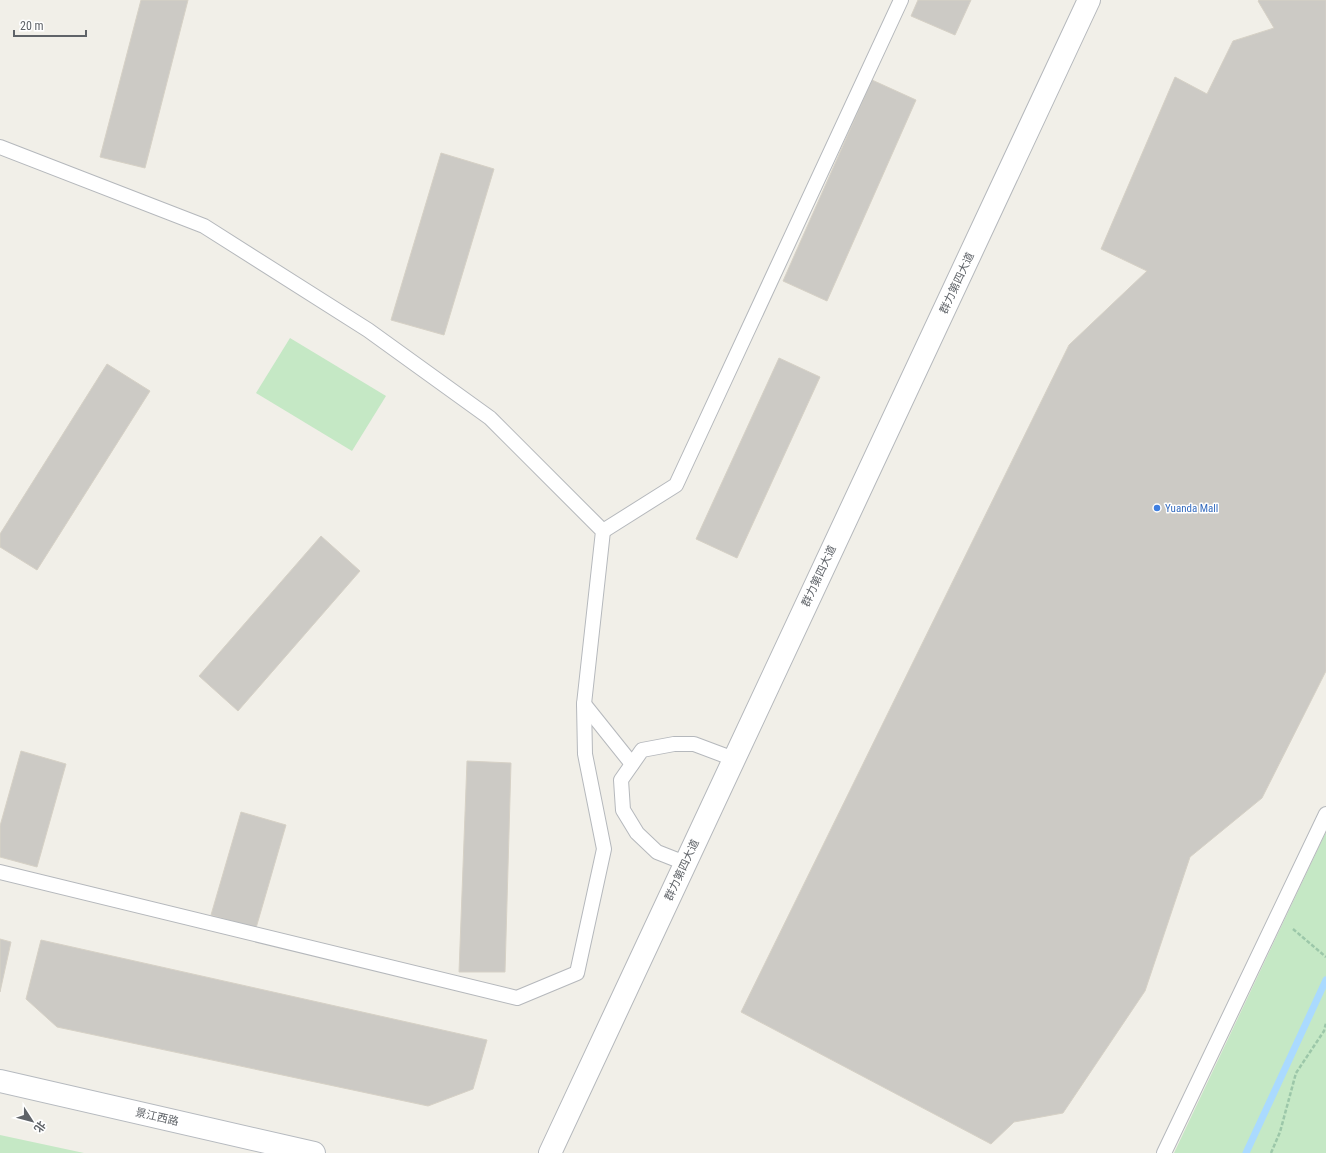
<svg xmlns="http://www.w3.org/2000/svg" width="1326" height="1153" font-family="'Roboto Condensed','Noto Sans SC',sans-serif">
<rect width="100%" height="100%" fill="#f1efe8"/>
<g fill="#c5e8c5">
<polygon points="290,338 386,396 352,451 256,393"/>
<polygon points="1326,832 1326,1153 1174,1153"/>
<polygon points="0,1135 84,1153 0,1153"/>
</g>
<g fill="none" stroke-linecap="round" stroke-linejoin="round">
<polyline stroke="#aadaff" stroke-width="7" points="1246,1153 1326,980"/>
</g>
<g fill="#cccac5" stroke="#d6d1c6">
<polygon points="141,0 188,0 145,168 100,157"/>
<polygon points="918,0 971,0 955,35 911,16"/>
<polygon points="1259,0 1326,0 1326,671 1262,798 1190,857 1145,991 1063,1113 1014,1122 991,1144 741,1012 1069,345 1147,271 1101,249 1175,77 1207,94 1233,41 1274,28 1258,1"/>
<polygon points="872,80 916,100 827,301 783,281"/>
<polygon points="441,153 494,169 444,335 391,320"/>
<polygon points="779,358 820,377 737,558 696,539"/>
<polygon points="107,364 150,391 37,570 0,547 0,534"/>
<polygon points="321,536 360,571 238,711 199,676"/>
<polygon points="21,751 66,764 37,867 0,857 0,826"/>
<polygon points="467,761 511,763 505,972 459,972"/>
<polygon points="241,812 286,825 256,928 211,915"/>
<polygon points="0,939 11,942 0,992"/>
<polygon points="41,940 487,1040 473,1089 428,1106 57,1027 26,999"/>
</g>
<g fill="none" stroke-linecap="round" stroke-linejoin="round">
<g stroke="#b5b8bc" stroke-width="16">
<g id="service">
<polyline points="0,147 204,226 368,330 490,418 603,531 584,704 585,754 604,849 577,973 517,998 0,872"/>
<polyline points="603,531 676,485 901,0"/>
<polyline points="584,704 632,764"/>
<polyline points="685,863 657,852 637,833 623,810 621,780 642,750 674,744 694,744 734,759"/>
<polyline points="1164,1153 1326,814"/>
</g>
</g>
<g stroke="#b5b8bc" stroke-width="24">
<polyline id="minor" points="550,1153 1089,0"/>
</g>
<g stroke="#b6babf" stroke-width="24">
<polyline id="secondary" points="0,1081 314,1153"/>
</g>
<g stroke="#9cc7a9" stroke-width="2.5" stroke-dasharray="4 2" stroke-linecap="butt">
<polyline points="1293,929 1326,957"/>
<polyline points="1271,1153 1280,1132 1296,1073 1324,1031 1326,1023"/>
</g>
<use href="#service" stroke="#fff" stroke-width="14"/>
<use href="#minor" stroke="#fff" stroke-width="22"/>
<use href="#secondary" stroke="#fff" stroke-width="22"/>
</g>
<circle fill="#3f7fe0" stroke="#fff" stroke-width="1.5" cx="1157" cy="508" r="4"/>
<g text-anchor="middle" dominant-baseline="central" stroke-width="3" stroke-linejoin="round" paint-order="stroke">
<g font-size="11" fill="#5f6368" stroke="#fff">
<text transform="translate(957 283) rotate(-65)">群力第四大道</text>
<text transform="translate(819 576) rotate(-65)">群力第四大道</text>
<text transform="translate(682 870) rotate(-65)">群力第四大道</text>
<text transform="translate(157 1117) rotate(13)">景江西路</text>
</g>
<g font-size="11" fill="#366cbe" stroke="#fff" text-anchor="start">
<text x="1165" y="508">Yuanda Mall</text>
</g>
</g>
<g transform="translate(32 1121) rotate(126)" stroke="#ffffff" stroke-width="3" paint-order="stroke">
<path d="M0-3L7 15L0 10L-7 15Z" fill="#5f6368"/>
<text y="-6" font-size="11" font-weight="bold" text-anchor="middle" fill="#5f6368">北</text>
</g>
<path d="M14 30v6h72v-6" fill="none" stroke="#5f6368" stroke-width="2"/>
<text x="20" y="30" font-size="12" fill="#5f6368" stroke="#ffffff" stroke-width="3" paint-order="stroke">20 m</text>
</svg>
